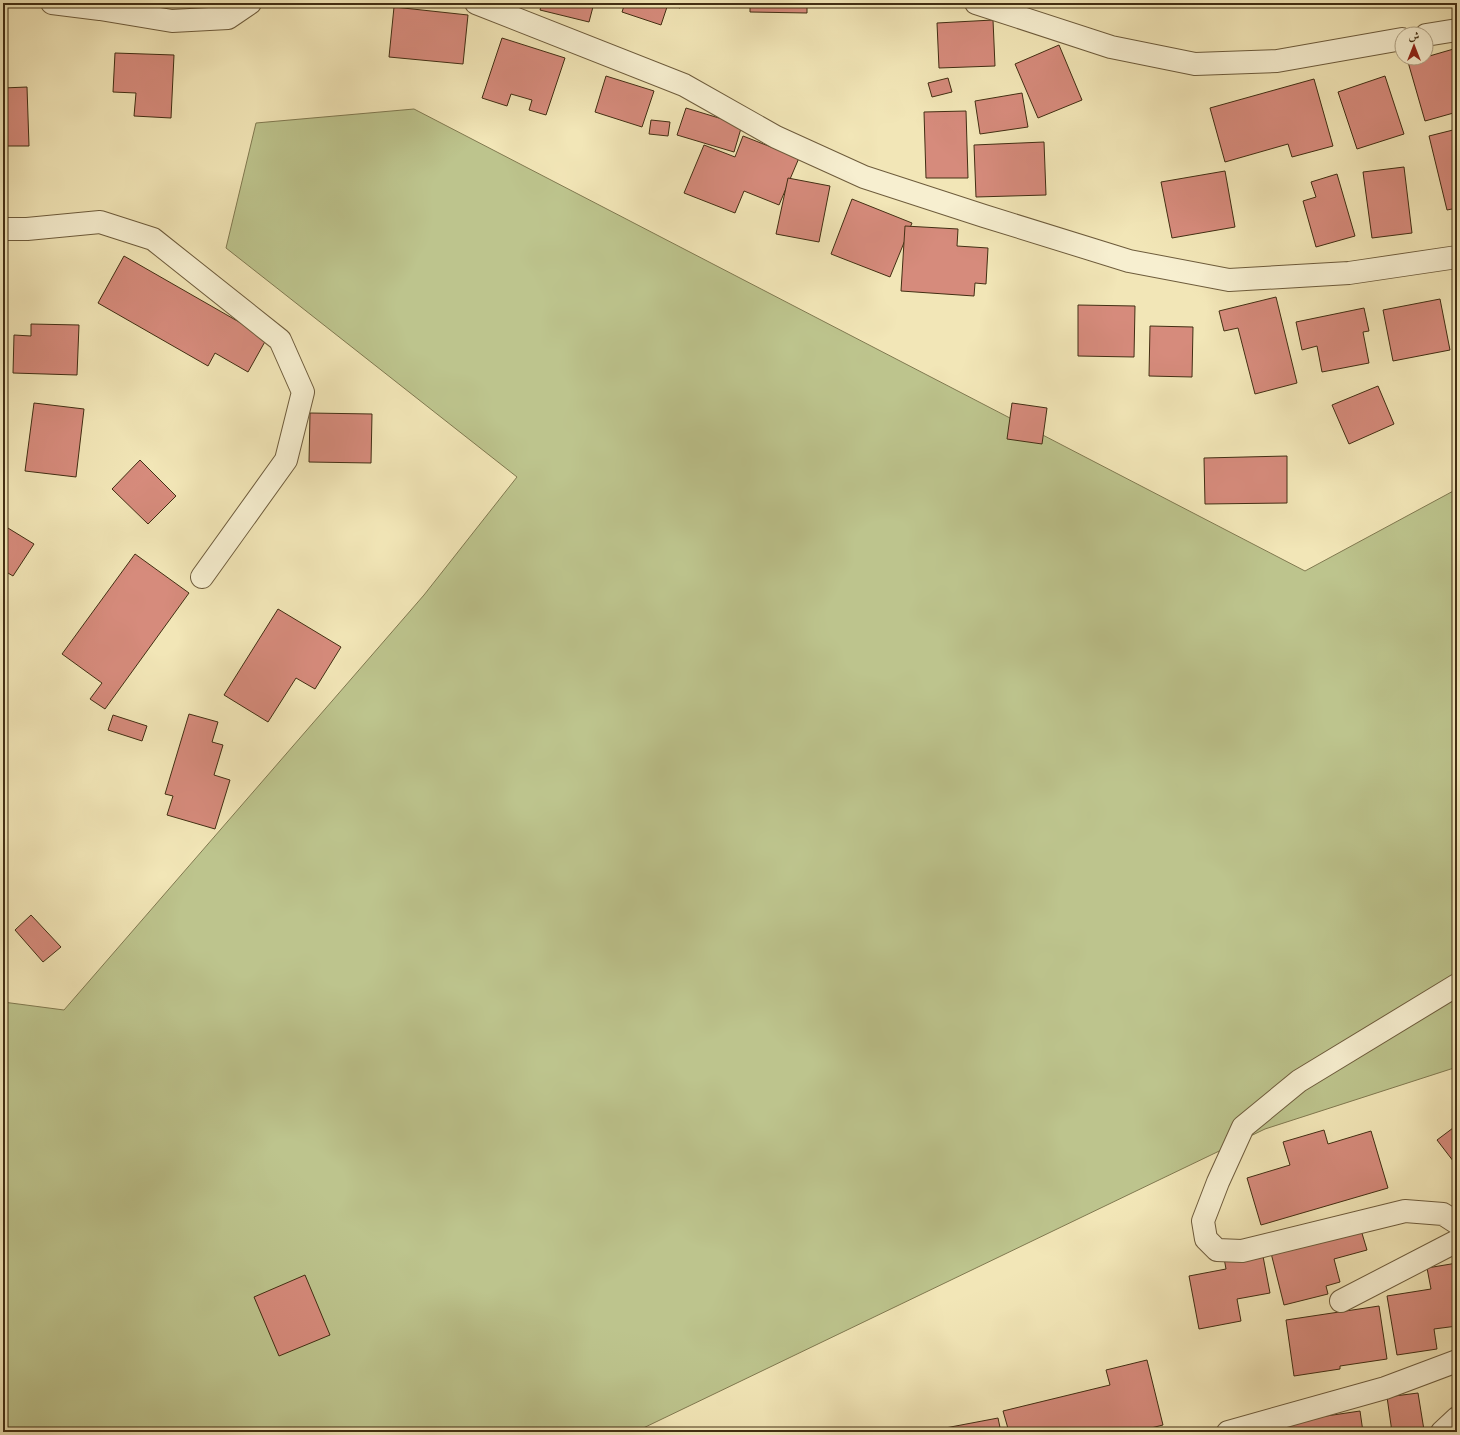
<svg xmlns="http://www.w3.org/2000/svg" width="1460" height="1435" font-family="'IM FELL Great Primer',Amiri,serif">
<rect width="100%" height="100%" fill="#f2e6b7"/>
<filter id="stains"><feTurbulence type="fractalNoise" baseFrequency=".005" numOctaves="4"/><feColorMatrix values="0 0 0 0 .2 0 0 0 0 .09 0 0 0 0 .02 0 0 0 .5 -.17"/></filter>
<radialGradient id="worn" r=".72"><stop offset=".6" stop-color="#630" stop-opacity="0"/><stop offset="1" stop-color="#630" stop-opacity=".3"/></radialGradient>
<polygon fill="#bdc48d" stroke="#807950" points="414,109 1305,571 1457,489 1457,1067 1265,1129 635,1432 3,1432 3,1002 64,1010 424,595 517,477 226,248 256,123"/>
<g fill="#d68b7c" stroke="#422e13">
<polygon points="190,3 218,3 203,17"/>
<polygon points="542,3 594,3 589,22 540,10"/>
<polygon points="625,3 682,3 680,8 668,4 661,25 622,12"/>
<polygon points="750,3 807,3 807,13 750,12"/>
<polygon points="394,7 468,15 463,64 389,57"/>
<polygon points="993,20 995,66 939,68 937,23"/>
<polygon points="502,38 565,58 546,115 529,110 532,100 511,94 507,106 482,98"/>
<polygon points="1059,45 1082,100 1038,118 1015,64"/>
<polygon points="1457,48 1457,112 1425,121 1408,62 1426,58 1426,57"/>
<polygon points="115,53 174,55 171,118 134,116 136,93 113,92"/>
<polygon points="606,76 654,91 642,127 595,112"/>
<polygon points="1385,76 1404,134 1357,149 1338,92"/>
<polygon points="948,78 952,92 932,97 928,83"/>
<polygon points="1314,79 1333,146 1292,157 1288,144 1225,162 1210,108"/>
<polygon points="27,87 29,146 3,146 3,88"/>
<polygon points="1022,93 1028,127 980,134 975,101"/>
<polygon points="686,108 742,125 734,152 677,135"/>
<polygon points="966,111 968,178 926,178 924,112"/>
<polygon points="651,120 670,122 668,136 649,134"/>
<polygon points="1457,129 1457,208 1447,210 1429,136"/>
<polygon points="743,136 799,158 779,205 744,191 735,213 684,193 704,145 735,157"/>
<polygon points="1044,142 1046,195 976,197 974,145"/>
<polygon points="1404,167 1412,233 1372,238 1363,172"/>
<polygon points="1225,171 1235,227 1172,238 1161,182"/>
<polygon points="1337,174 1355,236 1316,247 1303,201 1316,197 1311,182"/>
<polygon points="788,178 830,186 819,242 776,234"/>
<polygon points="852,199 912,223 890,277 831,254"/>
<polygon points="905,226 958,229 957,246 988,248 986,284 975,283 974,296 901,291"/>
<polygon points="124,256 267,338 248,372 215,353 208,366 98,303"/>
<polygon points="1276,297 1297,383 1255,394 1238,328 1224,331 1219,311"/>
<polygon points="1440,299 1450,350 1393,361 1383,310"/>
<polygon points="1078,305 1135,306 1134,357 1078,356"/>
<polygon points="1364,308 1369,331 1363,332 1369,363 1322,372 1317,346 1302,350 1296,322"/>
<polygon points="31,324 79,325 77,375 13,373 14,335 31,336"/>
<polygon points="1150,326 1193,327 1192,377 1149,376"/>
<polygon points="1378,386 1394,424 1349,444 1332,405"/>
<polygon points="34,403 84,409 76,477 25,471"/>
<polygon points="1012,403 1047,408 1042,444 1007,439"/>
<polygon points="310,413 372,414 371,463 309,462"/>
<polygon points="1287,456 1287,503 1205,504 1204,458"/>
<polygon points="140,460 176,496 148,524 112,489"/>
<polygon points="3,525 34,544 13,576 3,570"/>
<polygon points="135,554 189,593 105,709 90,699 102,683 62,654"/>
<polygon points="278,609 341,647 315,689 296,678 268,722 224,695"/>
<polygon points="189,714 218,722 212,742 223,745 214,775 230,780 215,829 167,815 173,796 165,794"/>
<polygon points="113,715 147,726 142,741 108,730"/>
<polygon points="31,915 61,947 43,962 15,930"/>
<polygon points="1457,1125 1457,1166 1437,1140"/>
<polygon points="1324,1130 1328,1144 1371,1131 1388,1188 1261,1225 1247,1178 1290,1165 1283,1142"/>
<polygon points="1361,1230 1367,1250 1334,1259 1340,1282 1326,1286 1328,1294 1284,1305 1271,1253"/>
<polygon points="1262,1251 1270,1293 1237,1299 1241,1321 1199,1329 1189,1276 1226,1269 1224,1258"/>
<polygon points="1457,1263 1457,1326 1434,1329 1437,1349 1397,1355 1387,1296 1431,1289 1427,1268"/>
<polygon points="305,1275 330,1335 279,1356 254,1297"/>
<polygon points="1379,1306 1387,1359 1340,1366 1340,1369 1294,1376 1286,1320"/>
<polygon points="1147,1360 1163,1425 1135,1432 1009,1432 1003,1411 1110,1385 1106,1370"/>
<polygon points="1418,1393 1424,1430 1409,1432 1392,1432 1387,1397"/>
<polygon points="1360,1411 1363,1432 1280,1432 1279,1423"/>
<polygon points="998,1418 1001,1432 941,1432 940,1429"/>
</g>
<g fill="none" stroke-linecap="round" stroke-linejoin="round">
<g stroke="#6e5c3c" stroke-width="24">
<g id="minor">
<polyline points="52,3 100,9 172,21 228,18 250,3"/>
<polyline points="476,3 684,85 776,137 864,177 984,216 1129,261 1229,280 1349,273 1457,257"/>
<polyline points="976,3 1111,47 1195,64 1277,61 1402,39"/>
<polyline points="1426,35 1457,30"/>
<polyline points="3,229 27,229 100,222 153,239 280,340 303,392 286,460 202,577"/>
<polyline points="1457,985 1299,1081 1243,1127 1218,1182 1203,1221 1206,1239 1217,1250 1242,1251 1405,1211 1443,1214 1457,1223"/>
<polyline points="1341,1301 1457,1241"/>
<polyline points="1228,1432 1385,1388 1457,1361"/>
<polyline points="1442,1432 1457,1418"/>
</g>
</g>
<use href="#minor" stroke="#f7efd0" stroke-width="22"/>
</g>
<rect width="1460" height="1435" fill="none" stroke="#f2e6b7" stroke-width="16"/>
<rect x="4" y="4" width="1452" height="1427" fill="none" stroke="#422e13" stroke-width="2"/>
<rect x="8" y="8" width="1444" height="1419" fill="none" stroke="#422e13"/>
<g transform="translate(1414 46)"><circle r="19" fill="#f7efd0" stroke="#afa284"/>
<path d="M0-3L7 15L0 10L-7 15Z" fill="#8f2418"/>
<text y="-6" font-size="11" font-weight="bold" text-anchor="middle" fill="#422e13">ش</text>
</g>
<rect width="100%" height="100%" filter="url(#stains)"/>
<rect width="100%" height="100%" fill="url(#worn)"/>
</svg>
